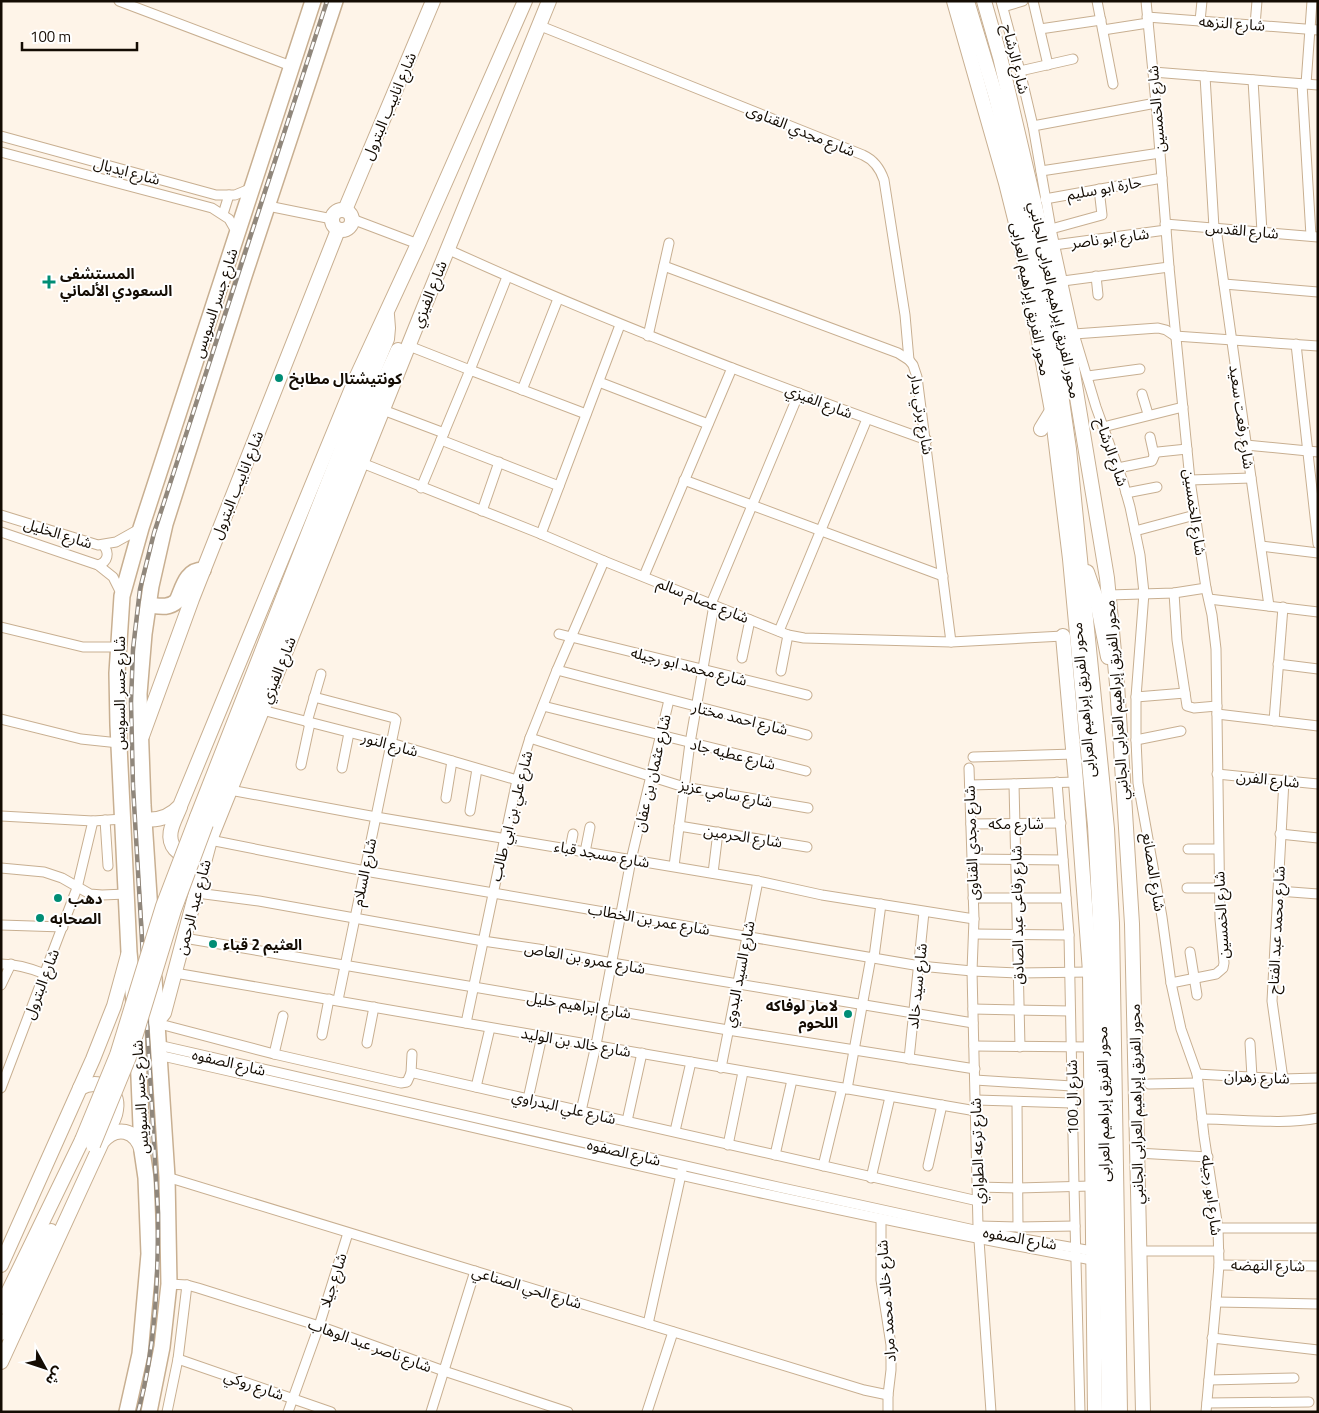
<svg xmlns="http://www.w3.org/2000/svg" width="1319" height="1413" font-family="'Titillium Web','Noto Sans Arabic',sans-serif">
<rect width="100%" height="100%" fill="#fef4e8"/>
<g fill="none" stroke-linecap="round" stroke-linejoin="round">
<g stroke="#c8af91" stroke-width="11">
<g id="street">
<polyline points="119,1 291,66"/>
<polyline points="1001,1 1020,71 1033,126 1051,229 1074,334 1096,407 1123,482 1130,507 1140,555 1144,593 1136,697 1136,740 1138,783 1162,917 1171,983 1181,1029 1197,1074 1204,1136 1218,1228 1219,1265 1216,1302 1206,1412"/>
<polyline points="1033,1 1048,65"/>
<polyline points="1097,1 1113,84"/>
<polyline points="1146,1 1156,103 1169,267 1190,480 1206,588 1212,615 1216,649 1220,919 1224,963 1223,968 1216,974 1171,983"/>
<polyline points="1003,7 1023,1"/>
<polyline points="1147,17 1318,30"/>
<polyline points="1200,21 1202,1"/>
<path d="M538,25L863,155C874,160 880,168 884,180L905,315L909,360"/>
<polyline points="1255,25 1257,1"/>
<polyline points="1040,29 1101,20"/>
<polyline points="1103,30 1148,23"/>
<polyline points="1020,71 1073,59"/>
<polyline points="1153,72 1318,85"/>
<polyline points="1205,76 1214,228"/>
<polyline points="1253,80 1262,232"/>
<polyline points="1302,84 1311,236"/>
<polyline points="1306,84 1312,1"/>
<polyline points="1033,126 1156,103"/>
<polyline points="1,136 216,195 235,195 252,188"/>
<polyline points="1,152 212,208 229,219 237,233"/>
<polyline points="1041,171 1160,153"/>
<polyline points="1045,199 1162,178"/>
<polyline points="268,206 332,219"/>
<polyline points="223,214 229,195"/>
<polyline points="352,219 418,244"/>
<polyline points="1165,224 1318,237"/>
<polyline points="1216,228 1269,606"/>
<polyline points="1051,229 1102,215 1099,189"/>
<polyline points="1054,245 1166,230"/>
<path d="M447,249C604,321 764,382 927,440"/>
<polyline points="664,266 898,353 909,360 913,365 917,377 951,642"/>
<polyline points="1096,276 1098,295"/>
<polyline points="1063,281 1169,267"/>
<polyline points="1224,284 1318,292"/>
<polyline points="1074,334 1158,328 1166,330 1175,336 1318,346"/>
<polyline points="648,336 669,243"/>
<polyline points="1296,344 1318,544"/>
<polyline points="409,346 470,370 507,277"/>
<polyline points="1088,376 1140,369"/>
<polyline points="599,382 708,424"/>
<polyline points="522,390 558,299"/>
<polyline points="1142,394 1148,414"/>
<polyline points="383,410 444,433"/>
<polyline points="1103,427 1183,407"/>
<polyline points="1150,437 1154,455"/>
<polyline points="441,440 559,486"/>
<polyline points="1246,445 1318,452"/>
<polyline points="362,463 541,534 604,561 788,635 804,638 951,642 1063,636"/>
<polyline points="1118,468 1152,461 1155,454 1158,452 1187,449"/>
<polyline points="684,480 943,576"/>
<polyline points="1190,480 1251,478"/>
<polyline points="421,488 470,370 586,414"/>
<polyline points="1126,493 1157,487"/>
<polyline points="482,511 499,462"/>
<polyline points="1,515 98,545 116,542 141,528"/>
<polyline points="1135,531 1195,515"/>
<polyline points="1,532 98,565 113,577 121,593"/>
<polyline points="541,534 620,325"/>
<polyline points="1261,546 1318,553"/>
<path d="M98,565C108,562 110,553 103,545"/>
<polyline points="644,576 732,368"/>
<polyline points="1174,593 1177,640 1187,706 1194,708 1217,706"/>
<polyline points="1109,595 1174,593 1206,588"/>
<polyline points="1209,599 1318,612"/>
<polyline points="711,604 799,393"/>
<polyline points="1,627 83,647 118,647"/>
<polyline points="779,631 867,419"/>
<polyline points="559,634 807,695"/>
<polyline points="742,658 750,620"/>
<polyline points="1278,664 1318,669"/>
<polyline points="557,670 807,735"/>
<polyline points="781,671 788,635"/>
<polyline points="314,697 394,718 396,720 338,1000"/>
<polyline points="1136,697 1185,693"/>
<polyline points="543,706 806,771"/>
<polyline points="262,710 391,743 517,780"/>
<polyline points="1217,714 1318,726"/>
<polyline points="1,719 81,739 119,743"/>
<polyline points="1274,721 1283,607"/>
<polyline points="307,722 321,674"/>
<polyline points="530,738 684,787 808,808"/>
<polyline points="1136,740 1181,731"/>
<polyline points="973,757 1074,754"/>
<polyline points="301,765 310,723"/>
<polyline points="342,768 349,733"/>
<polyline points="969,768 974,919 972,971 978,1226 991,1412"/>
<polyline points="1217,774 1318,784"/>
<polyline points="1057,782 1069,935 1074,1186 1080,1412"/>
<polyline points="1014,784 1020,1047"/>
<polyline points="970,785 1076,782"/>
<polyline points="230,790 376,817 758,881 822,895 974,919"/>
<polyline points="446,798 452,761"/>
<polyline points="470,811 477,769"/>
<polyline points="1,816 93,821 123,819"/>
<polyline points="105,820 108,866"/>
<polyline points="971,824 1061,823"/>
<polyline points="679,826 807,847"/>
<polyline points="1280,834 1318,838"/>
<polyline points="210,840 365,871 920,966 972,971 1019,973 1090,972"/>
<polyline points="570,849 573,834"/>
<polyline points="1188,849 1218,849"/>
<polyline points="585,852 590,827"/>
<polyline points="972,859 1063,860"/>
<polyline points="674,866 690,743 714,605"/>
<polyline points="1,868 44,872 62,878 90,894 102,895 126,894"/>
<polyline points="713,873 718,832"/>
<polyline points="1187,888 1219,888"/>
<polyline points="1278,891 1318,894"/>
<polyline points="197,893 259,901 483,941 538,949 612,963 973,1023"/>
<polyline points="973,898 1066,898"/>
<polyline points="1,925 63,927"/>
<polyline points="974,934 1069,935"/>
<polyline points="184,938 728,1030 975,1069"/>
<polyline points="1190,952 1197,995"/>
<polyline points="874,957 881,904"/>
<path d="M1,964C17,964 30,968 45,974"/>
<polyline points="175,973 976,1111"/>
<polyline points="1,985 11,964"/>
<polyline points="973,1009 1070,1011"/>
<polyline points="156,1023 274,1054 401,1083 407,1082 411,1073 414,1073 978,1201"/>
<polyline points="466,1023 517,780 530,738 557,670 604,561"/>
<polyline points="322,1035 329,999"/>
<polyline points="367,1043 374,1007"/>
<polyline points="1250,1043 1252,1077"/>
<polyline points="158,1045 778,1187 979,1231 1092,1251"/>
<polyline points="974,1046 1090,1047"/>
<polyline points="274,1054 283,1016"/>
<path d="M158,1055C470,1125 779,1203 1092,1260"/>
<polyline points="909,1059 924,912"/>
<polyline points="721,1068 758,881"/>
<polyline points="411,1073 412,1054"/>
<polyline points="1197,1074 1283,1079 1318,1078"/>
<polyline points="1283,1079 1272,1001 1284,780"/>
<polyline points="975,1080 1072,1086"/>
<polyline points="1149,1084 1198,1083"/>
<polyline points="476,1087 490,1028"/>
<polyline points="1,1088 77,888 93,821"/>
<polyline points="847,1089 871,957"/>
<polyline points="528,1099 542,1036"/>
<polyline points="976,1100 1072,1103"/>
<polyline points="1017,1102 1018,1227"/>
<polyline points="581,1111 596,1045 631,860 669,700"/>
<path d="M1202,1119C1239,1119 1282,1125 1318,1118"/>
<polyline points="627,1121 642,1053"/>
<polyline points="675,1131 691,1062"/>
<polyline points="728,1145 743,1072"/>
<polyline points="1137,1153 1208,1157"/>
<polyline points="775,1155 792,1080"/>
<polyline points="823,1166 842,1088"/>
<polyline points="928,1166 942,1105"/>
<polyline points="167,1177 864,1390 888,1395"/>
<polyline points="871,1178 890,1097"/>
<polyline points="978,1187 1018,1188 1091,1186"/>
<polyline points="881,1219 881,1280 891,1345 891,1370 888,1395 888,1412"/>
<polyline points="979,1226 1018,1227 1075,1226"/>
<polyline points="1218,1228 1318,1228"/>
<polyline points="1140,1251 1219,1251"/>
<polyline points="1219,1265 1318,1266"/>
<polyline points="169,1284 187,1285 198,1288 319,1326 444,1371 568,1412"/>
<polyline points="1216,1302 1318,1304"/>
<polyline points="648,1324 682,1170"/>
<polyline points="1212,1338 1318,1350"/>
<polyline points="178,1359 331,1412"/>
<polyline points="1209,1380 1294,1378"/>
<polyline points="1207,1403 1309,1402"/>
<polyline points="167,1412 178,1359 187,1285"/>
<polyline points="288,1412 319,1326 348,1233"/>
<polyline points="431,1412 475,1271"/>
<polyline points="647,1412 673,1332"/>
</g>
</g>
<g stroke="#c8af91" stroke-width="16">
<g id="secondary">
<polyline points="954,1 1006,183 1021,243 1052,411 1070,559 1095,826 1100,921 1109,1412"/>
<polyline points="967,1 996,97 1035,256 1058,373 1069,449 1107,829 1112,923 1120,1412"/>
<polyline points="984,1 1000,57 1070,355 1107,578 1117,684 1132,924 1143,1412"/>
<circle cx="342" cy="220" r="10"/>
<polyline points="345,210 433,1"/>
<polyline points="1041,429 1052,411"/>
<polyline points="1087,572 1097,601 1108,657"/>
<polyline points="1063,636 1076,782 1090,972 1095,1412"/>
<polyline points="142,736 192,599 338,230"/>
<path d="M180,807C175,820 164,836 175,849C180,855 187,856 194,856"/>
<polyline points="197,817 352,422 387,339 388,328 387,315"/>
<path d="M144,819C158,821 170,817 180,806L357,376L418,244L525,1"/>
<polyline points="206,824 358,437 398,350"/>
<polyline points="156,1023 164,1013 210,840 420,317 549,1"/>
<path d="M80,1088C97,1078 120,1088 116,1110C115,1120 108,1130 103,1139"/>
<polyline points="1,1265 93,1059 114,1006 128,955"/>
<polyline points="1,1307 82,1140"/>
<polyline points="1,1333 51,1231"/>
<path d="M1,1362L102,1142C116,1125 136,1129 142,1151"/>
</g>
</g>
<g stroke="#c8af91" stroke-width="18">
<g id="primary">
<path d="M148,605C159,606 168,609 177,601C183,588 186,570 203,570"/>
<polyline points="152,942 143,805 139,694 144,634 151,586 165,524 244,276 335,1"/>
<polyline points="134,1002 129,952 118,725 117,673 122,596 141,528 313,1"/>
<polyline points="127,1412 140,1354 149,1254 146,1178 142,1151 137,1029"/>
<polyline points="149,1412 162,1347 169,1284 167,1177 154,978"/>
</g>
</g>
<use href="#street" stroke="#fff" stroke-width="9"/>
<use href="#secondary" stroke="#fff" stroke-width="14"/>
<use href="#primary" stroke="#fff" stroke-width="15"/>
<g stroke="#90877c" stroke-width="4.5">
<path id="rail" d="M138,1412C156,1346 158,1280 158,1213L133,786L131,702L133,649L140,589L154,533L327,1"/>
</g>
<use href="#rail" stroke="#fff" stroke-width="2.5" stroke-dasharray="8" stroke-linecap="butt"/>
<g stroke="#c8af91" stroke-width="16" stroke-linecap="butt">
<g id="secondary-bridge">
<polyline points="82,1140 117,1055 163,906 197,817"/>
<polyline points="93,1145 129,1057 174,910 206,824"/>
</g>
</g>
<use href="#secondary-bridge" stroke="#fff" stroke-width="14"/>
</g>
<g fill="#008d75" stroke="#fff" stroke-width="2">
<path d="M46.5 274.5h5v5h5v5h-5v5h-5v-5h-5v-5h5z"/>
<circle cx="279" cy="378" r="5"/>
<circle cx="58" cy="898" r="5"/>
<circle cx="40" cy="918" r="5"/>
<circle cx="213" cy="944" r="5"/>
<circle cx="848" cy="1014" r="5"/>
</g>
<g text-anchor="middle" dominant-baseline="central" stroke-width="4" stroke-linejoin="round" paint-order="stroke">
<g font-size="15" fill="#140c03" stroke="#fff">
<text transform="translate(1232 23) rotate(4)">شارع النزهه</text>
<text transform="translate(1016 59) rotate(76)">شارع الرشاح</text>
<text transform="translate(389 106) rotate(-67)">شارع انابيب البترول</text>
<text transform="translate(1156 109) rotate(-95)">شارع الخمسين</text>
<text transform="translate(801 130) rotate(22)">شارع مجدي القناوى</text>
<text transform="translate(127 171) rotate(15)">شارع ايديال</text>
<text transform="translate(1104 188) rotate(-10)">حارة ابو سليم</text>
<text transform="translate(1242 230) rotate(5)">شارع القدس</text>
<text transform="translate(1110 238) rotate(-7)">شارع ابو ناصر</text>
<text transform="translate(429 294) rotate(-68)">شارع الفيزي</text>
<text transform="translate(1031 299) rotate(79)">محور الفريق إبراهيم العرابى</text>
<text transform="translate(1055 300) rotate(78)">محور الفريق إبراهيم العرابى الجانبي</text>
<text transform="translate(215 303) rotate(-72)">شارع جسر السويس</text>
<text transform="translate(819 401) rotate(21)">شارع الفيزي</text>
<text transform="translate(922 414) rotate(81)">شارع برتي بدار</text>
<text transform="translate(1242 417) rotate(82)">شارع رفعت سعيد</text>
<text transform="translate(1112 452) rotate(71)">شارع الرشاح</text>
<text transform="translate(237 485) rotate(-68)">شارع انابيب البترول</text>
<text transform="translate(1195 512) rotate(82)">شارع الخمسين</text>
<text transform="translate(58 533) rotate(17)">شارع الخليل</text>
<text transform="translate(703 600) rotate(22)">شارع عصام سالم</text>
<text transform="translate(689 666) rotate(14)">شارع محمد ابو رجيله</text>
<text transform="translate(278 670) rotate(-68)">شارع الفيزي</text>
<text transform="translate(119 693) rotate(-90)">شارع جسر السويس</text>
<text transform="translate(1083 700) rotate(-95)">محور الفريق إبراهيم العرابى</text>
<text transform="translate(1116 700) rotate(-94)">محور الفريق إبراهيم العرابى الجانبي</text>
<text transform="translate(740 718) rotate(14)">شارع احمد مختار</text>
<text transform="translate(390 744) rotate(15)">شارع النور</text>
<text transform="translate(733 754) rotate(14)">شارع عطيه جاد</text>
<text transform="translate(652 773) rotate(-77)">شارع عثمان بن عفان</text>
<text transform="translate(1268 779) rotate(6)">شارع الفرن</text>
<text transform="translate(726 793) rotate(11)">شارع سامي عزيز</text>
<text transform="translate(511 816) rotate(-76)">شارع علي بن ابي طالب</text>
<text x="1016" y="823">شارع مكه</text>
<text transform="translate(743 836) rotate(9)">شارع الحرمين</text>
<text transform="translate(971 843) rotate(-92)">شارع مجدي القناوى</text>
<text transform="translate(602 854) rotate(10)">شارع مسجد قباء</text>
<text transform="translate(364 872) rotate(-78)">شارع السلام</text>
<text transform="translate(1154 872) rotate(81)">شارع المصانع</text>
<text transform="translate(193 907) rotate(-75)">شارع عبد الرحمن</text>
<text transform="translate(1017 915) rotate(-91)">شارع رفاعى عبد الصادق</text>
<text transform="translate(1221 915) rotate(-93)">شارع الخمسين</text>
<text transform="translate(649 919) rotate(10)">شارع عمر بن الخطاب</text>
<text transform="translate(1276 930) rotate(-87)">شارع محمد عبد الفتاح</text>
<text transform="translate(585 958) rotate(10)">شارع عمرو بن العاص</text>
<text transform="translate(739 974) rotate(-79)">شارع السيد البدوي</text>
<text transform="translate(41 984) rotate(-69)">شارع البترول</text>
<text transform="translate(917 986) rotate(-84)">شارع سيد خالد</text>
<text transform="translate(579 1005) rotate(9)">شارع ابراهيم خليل</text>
<text transform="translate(576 1042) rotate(10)">شارع خالد بن الوليد</text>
<text transform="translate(229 1062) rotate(13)">شارع الصفوه</text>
<text transform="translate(1257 1077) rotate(2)">شارع زهران</text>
<text transform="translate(140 1097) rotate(-93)">شارع جسر السويس</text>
<text transform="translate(1072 1097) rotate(-91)">شارع ال 100</text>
<text transform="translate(1103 1104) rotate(-91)">محور الفريق إبراهيم العرابى</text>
<text transform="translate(1136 1104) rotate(-91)">محور الفريق إبراهيم العرابى الجانبي</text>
<text transform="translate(564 1107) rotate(13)">شارع علي البدراوي</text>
<text transform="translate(977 1151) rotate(-92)">شارع ترعه الطواري</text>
<text transform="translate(624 1152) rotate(13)">شارع الصفوه</text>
<text transform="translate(1212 1195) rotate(83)">شارع ابو رجيله</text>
<text transform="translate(1020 1238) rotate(10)">شارع الصفوه</text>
<text transform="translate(1268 1265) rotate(1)">شارع النهضه</text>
<text transform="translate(333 1280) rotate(-72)">شارع جيلا</text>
<text transform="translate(527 1287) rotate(17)">شارع الحي الصناعي</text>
<text transform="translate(886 1301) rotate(-94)">شارع خالد محمد مراد</text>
<text transform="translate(370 1345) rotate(20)">شارع ناصر عبد الوهاب</text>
<text transform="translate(254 1385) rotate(19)">شارع روكي</text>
</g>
<g font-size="15" font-weight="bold" fill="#140c03" stroke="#fff" text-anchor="start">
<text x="60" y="273">المستشفى<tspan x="60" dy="17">السعودي الألماني</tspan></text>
<text x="289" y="378">كونتيشتال مطابخ</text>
<text x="68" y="898">دهب</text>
<text x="50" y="918">الصحابه</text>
<text x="223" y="944">العثيم 2 قباء</text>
<text x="838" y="1005" text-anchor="end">لامار لوفاكه<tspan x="838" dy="17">اللحوم</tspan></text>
</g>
</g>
<rect width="1319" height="1413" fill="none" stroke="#140c03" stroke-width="5"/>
<g transform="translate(45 1368) rotate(130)" stroke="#ffffff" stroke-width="4" paint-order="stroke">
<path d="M0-4L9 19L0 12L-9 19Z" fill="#140c03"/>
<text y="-8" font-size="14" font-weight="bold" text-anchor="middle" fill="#140c03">ش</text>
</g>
<path d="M22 42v8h115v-8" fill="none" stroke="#140c03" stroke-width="2.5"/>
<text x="30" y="42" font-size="15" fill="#140c03" stroke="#ffffff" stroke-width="4" paint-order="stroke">100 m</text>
</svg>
